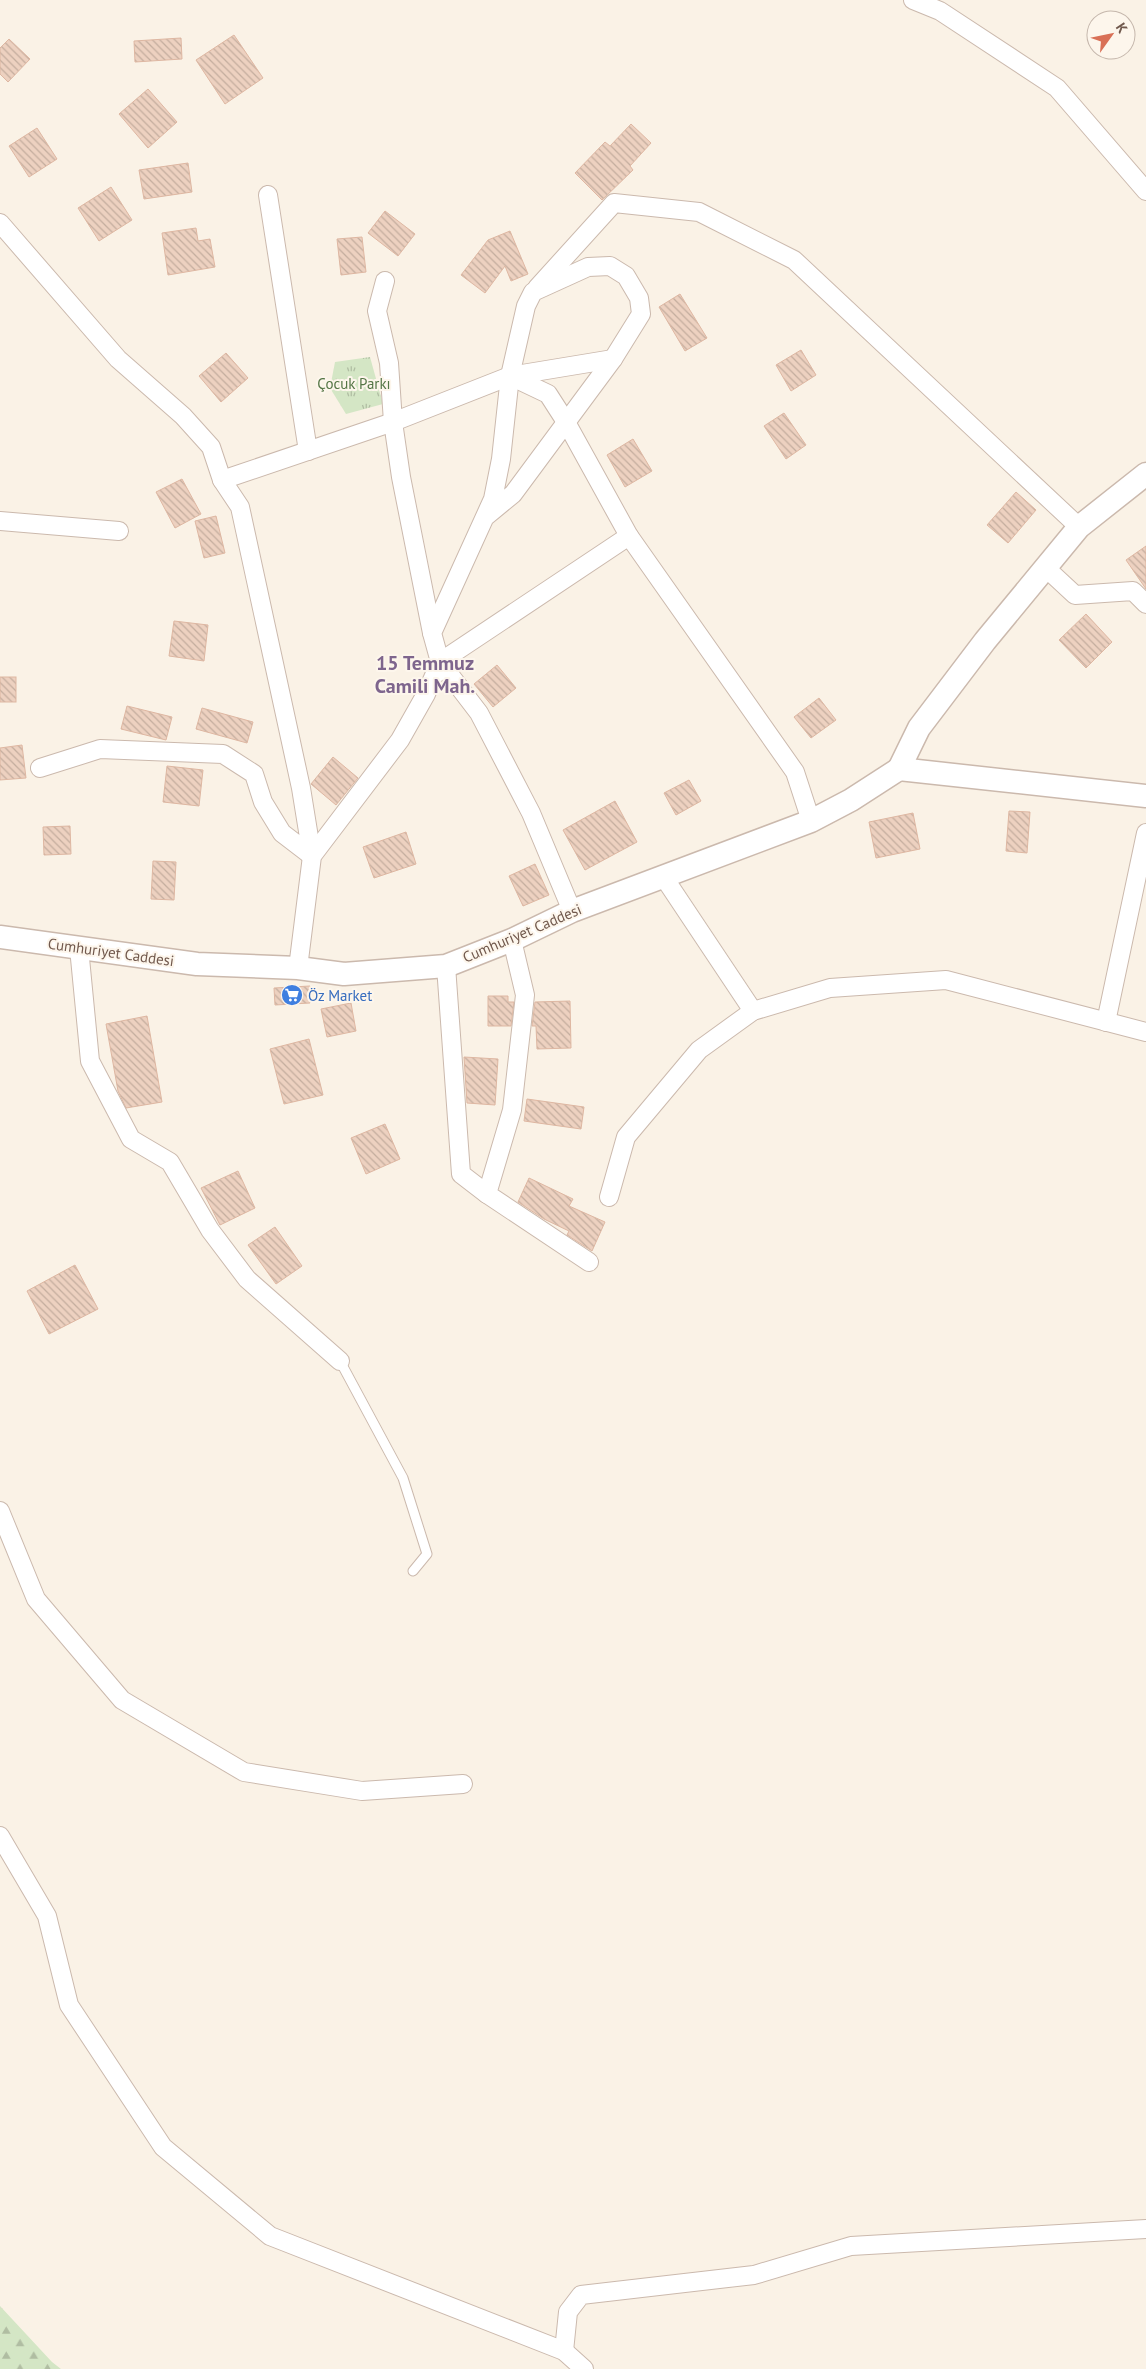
<svg xmlns="http://www.w3.org/2000/svg" width="1146" height="2369" font-family="'PT Sans',sans-serif">
<defs>
<pattern id="grass-tufts" width="24" height="20" patternUnits="userSpaceOnUse" patternTransform="scale(1.25)"><rect width="24" height="20" fill="#d4e6c5"/><path d="M3 7l-1-3M5 7V3M7 7l1-3M15 17l-1-3M17 17v-4M19 17l1-3" fill="none" stroke="#b0bda2"/></pattern>
<pattern id="forest-firs" width="22" height="20" patternUnits="userSpaceOnUse" patternTransform="scale(1.25)"><rect width="22" height="20" fill="#d4e6c5"/><path d="M5 1l3.5 6h-7zM16 11l3.5 6h-7z" fill="#b0bda2"/></pattern>
<pattern id="building-back-hatch" width="6" height="6" patternUnits="userSpaceOnUse" patternTransform="scale(1.25)"><rect width="6" height="6" fill="#edd1c0"/><path d="M-1 5l2 2M0 0l6 6M5-1l2 2" fill="none" stroke="#c4ad9e"/></pattern>
</defs>
<rect width="100%" height="100%" fill="#faf2e6"/>
<polygon fill="url(#grass-tufts)" points="370,357 383,404 346,414 330,388 335,362"/>
<polygon fill="url(#forest-firs)" points="0,2306 52,2362 61,2369 0,2369"/>
<g fill="url(#building-back-hatch)" stroke="#deb7a2">
<polygon points="234,35 263,78 225,104 196,60"/>
<polygon points="181,38 182,59 135,62 134,41"/>
<polygon points="9,39 30,59 8,82 0,74 0,48"/>
<polygon points="148,89 177,122 148,148 119,114"/>
<polygon points="631,124 651,143 630,166 633,170 602,200 575,173 605,142 610,146"/>
<polygon points="37,128 57,159 29,177 9,146"/>
<polygon points="188,163 192,192 144,199 139,170"/>
<polygon points="111,187 132,220 99,241 78,208"/>
<polygon points="385,211 415,234 398,256 368,233"/>
<polygon points="196,228 198,241 210,239 215,267 168,275 162,233"/>
<polygon points="510,231 528,274 511,281 505,266 485,293 461,275 488,240"/>
<polygon points="362,237 366,272 341,275 337,239"/>
<polygon points="680,294 707,338 685,351 659,307"/>
<polygon points="801,350 816,375 791,391 776,365"/>
<polygon points="226,353 248,378 221,402 199,376"/>
<polygon points="784,413 806,445 786,459 764,426"/>
<polygon points="633,439 652,471 625,487 607,455"/>
<polygon points="182,479 201,514 175,528 156,492"/>
<polygon points="1016,492 1036,510 1008,543 987,525"/>
<polygon points="216,516 225,553 204,558 195,521"/>
<polygon points="1146,546 1146,589 1126,560"/>
<polygon points="1086,614 1112,642 1086,668 1059,640"/>
<polygon points="174,621 208,625 204,661 169,656"/>
<polygon points="497,665 516,688 493,707 474,684"/>
<rect x="0" y="677" width="16" height="25"/>
<polygon points="819,698 836,720 811,738 794,717"/>
<polygon points="127,706 172,717 166,740 121,729"/>
<polygon points="202,708 253,722 247,743 196,729"/>
<polygon points="22,745 26,778 0,780 0,748"/>
<polygon points="333,757 358,778 336,805 311,784"/>
<polygon points="167,766 203,770 199,806 163,802"/>
<polygon points="689,780 701,801 676,815 664,793"/>
<polygon points="615,801 637,842 585,870 563,830"/>
<polygon points="1009,811 1030,812 1027,853 1006,851"/>
<polygon points="913,813 920,849 876,858 869,822"/>
<polygon points="70,826 71,854 44,855 43,827"/>
<polygon points="406,832 416,864 374,878 363,847"/>
<polygon points="153,861 176,862 174,900 151,899"/>
<polygon points="535,864 549,895 523,906 509,876"/>
<polygon points="310,986 310,1003 275,1005 274,988"/>
<polygon points="488,996 508,996 508,1002 514,1002 511,1026 488,1026"/>
<polygon points="570,1001 571,1048 537,1049 536,1026 532,1026 535,1002"/>
<polygon points="351,1003 356,1031 327,1037 321,1009"/>
<polygon points="147,1016 162,1102 126,1108 118,1091 106,1024"/>
<polygon points="309,1039 323,1095 284,1104 270,1049"/>
<polygon points="464,1057 498,1059 495,1105 467,1103"/>
<polygon points="527,1099 584,1107 581,1129 524,1121"/>
<polygon points="385,1124 400,1159 366,1174 351,1138"/>
<polygon points="238,1171 255,1208 220,1225 201,1188"/>
<polygon points="529,1178 573,1199 569,1206 605,1222 592,1251 567,1235 569,1231 544,1219 518,1202"/>
<polygon points="275,1227 302,1266 276,1284 248,1245"/>
<polygon points="75,1265 98,1309 49,1334 27,1291"/>
</g>
<g fill="none" stroke-linecap="round" stroke-linejoin="round">
<g stroke="#cbb9ad" stroke-width="11">
<polyline id="service" points="340,1361 403,1478 427,1554 413,1571"/>
</g>
<g stroke="#cbb9ad" stroke-width="20">
<g id="minor">
<polyline points="913,0 940,11 1057,88 1146,191"/>
<polyline points="268,195 308,451"/>
<polyline points="0,223 118,359 183,416 211,447 222,480 240,507 301,788 312,856 282,833 263,802 254,774 223,754 100,749 40,768"/>
<polyline points="385,281 377,311 389,363 393,422 401,477 432,633"/>
<polyline points="537,288 614,203 699,212 794,260 1079,527"/>
<polyline points="510,376 548,394 566,422 629,536 795,772 811,821"/>
<polyline points="222,480 393,422 510,376 613,359"/>
<polyline points="0,521 119,531"/>
<polyline points="1047,569 1075,595 1133,591 1146,604"/>
<polyline points="663,876 753,1011"/>
<polyline points="572,911 531,813 479,713 440,662 629,536"/>
<polyline points="512,940 525,995 512,1110 487,1194 589,1262"/>
<polyline points="79,948 90,1061 131,1139 170,1162 210,1230 247,1279 340,1361"/>
<polyline points="446,966 461,1174 487,1194"/>
<polyline points="298,968 312,856 400,740 426,694 440,662 432,633 493,499 501,459 510,376 526,306 533,292 588,267 610,266 626,276 639,298 641,314 613,359 513,494 485,517"/>
<polyline points="1106,1022 1146,833"/>
<polyline points="609,1197 626,1137 699,1050 753,1011 830,988 946,980 1146,1032"/>
<polyline points="0,1511 36,1599 122,1700 244,1772 362,1791 463,1784"/>
<polyline points="0,1836 47,1916 69,2005 163,2147 270,2236 564,2351 584,2369"/>
<polyline points="564,2351 568,2312 581,2295 754,2275 851,2246 1146,2229"/>
</g>
</g>
<g stroke="#cbb9ad" stroke-width="25">
<g id="tertiary">
<polyline points="899,769 919,728 985,641 1079,527 1146,474"/>
<polyline points="899,769 1146,796"/>
<polyline points="0,937 197,964 298,968 344,974 446,966 512,940 572,911 811,821 851,800 899,769"/>
</g>
</g>
<use href="#service" stroke="#fff" stroke-width="9"/>
<use href="#minor" stroke="#fff" stroke-width="18"/>
<use href="#tertiary" stroke="#fff" stroke-width="22"/>
</g>
<defs>
<g id="supermarket-disc" transform="scale(1.125)"><circle r="9.5" fill="#3f7fe0" stroke="#fdf6ec"/><path d="M-6-5.5h2.5l.6 2H6L4.5 2H-2.5L-4.4-4H-6ZM-1.5 3.2a1.3 1.3 0 1 0 .1 0ZM3 3.2a1.3 1.3 0 1 0 .1 0Z" fill="#fff"/></g>
</defs>
<g fill-rule="evenodd">
<use href="#supermarket-disc" x="292" y="995"/>
</g>
<g text-anchor="middle" dominant-baseline="central" stroke-width="4" stroke-linejoin="round" paint-order="stroke">
<g font-size="15" fill="#557646" stroke="#fdf6ec">
<text x="354" y="383">Çocuk Parkı</text>
</g>
<g font-size="15" fill="#71594d" stroke="#fdf6ec">
<text transform="translate(522 933) rotate(-23)">Cumhuriyet Caddesi</text>
<text transform="translate(111 952) rotate(8)">Cumhuriyet Caddesi</text>
</g>
<g font-size="15" fill="#366cbe" stroke="#fdf6ec" text-anchor="start">
<text x="308" y="995">Öz Market</text>
</g>
<g font-size="20" font-weight="bold" fill="#7e658d" stroke="#fdf6ec">
<text x="425" y="663">15 Temmuz<tspan x="425" dy="23">Camili Mah.</tspan></text>
</g>
</g>
<g transform="translate(1111 35) rotate(57)"><circle r="24" fill="#fdf6ec" stroke="#c5b7ac"/>
<path d="M0-4L9 19L0 12L-9 19Z" fill="#d97056"/>
<text y="-8" font-size="14" font-weight="bold" text-anchor="middle" fill="#71594d">K</text>
</g>
</svg>
